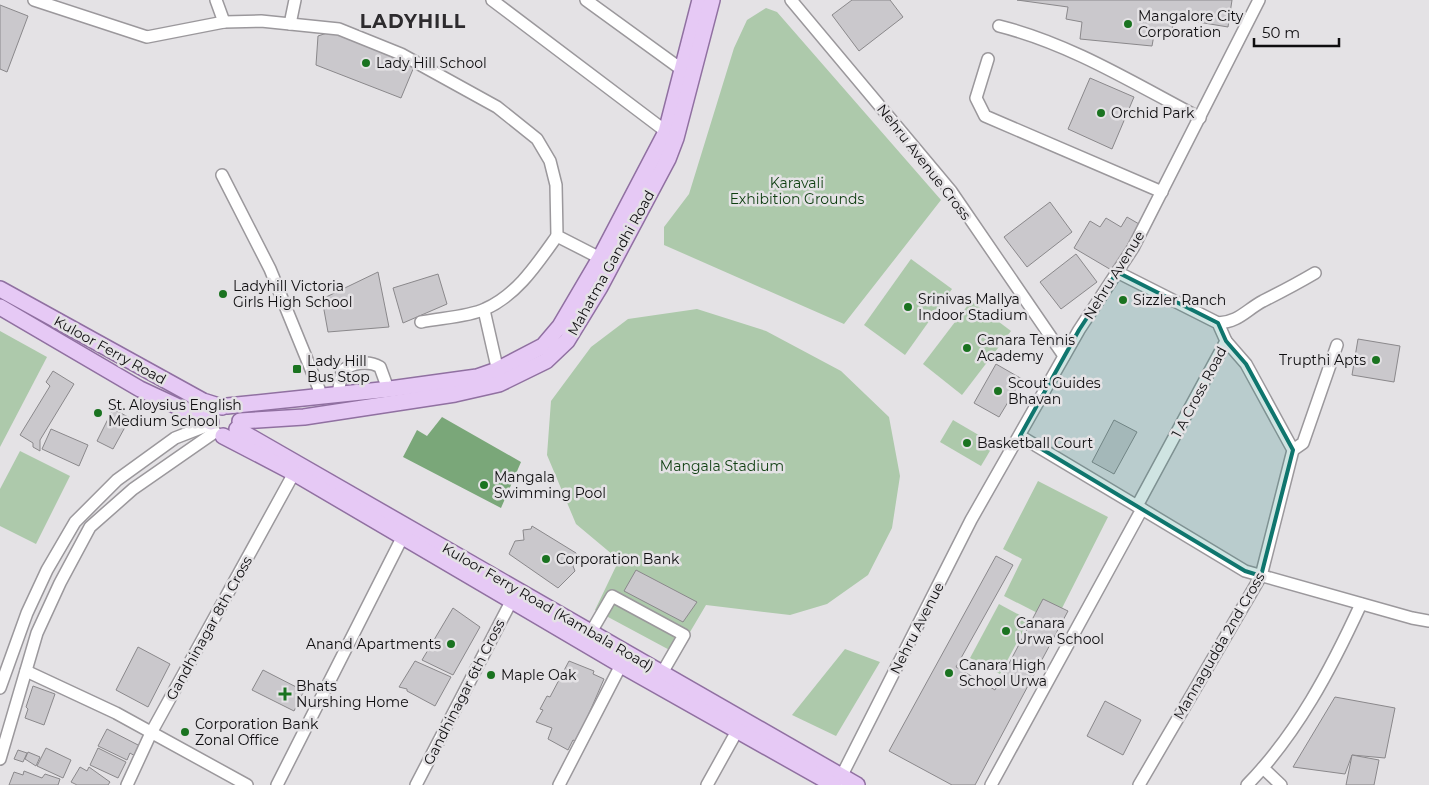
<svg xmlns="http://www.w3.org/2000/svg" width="1429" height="785" font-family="Montserrat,sans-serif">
<rect width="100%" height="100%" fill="#e4e2e5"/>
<g fill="#adc9ab">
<polygon points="766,8 777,12 941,200 844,324 664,245 664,227 689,194 734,48 747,20"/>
<polygon points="911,259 952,289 905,355 864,325"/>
<polygon points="971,301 1011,331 962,395 923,364"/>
<polygon points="697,309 766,331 841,371 889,417 900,476 892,528 868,575 827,604 790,615 706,605 677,654 595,610 619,560 576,524 547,455 551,401 591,347 628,319"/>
<polygon points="0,331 47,357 0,447"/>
<polygon points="953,420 994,444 981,466 940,442"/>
<polygon points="20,451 70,476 36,544 0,526 0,489"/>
<polygon points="1038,481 1108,517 1055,622 1004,596 1022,559 1003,549"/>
<polygon points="999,604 1029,620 1000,674 970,658"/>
<polygon points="845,649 880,662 836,736 792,715"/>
</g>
<polygon fill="#7aa779" points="442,417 521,462 501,508 403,457 417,430 427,436"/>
<g fill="#cac8cc" stroke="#8a888b">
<polygon points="852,0 890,0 903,17 859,51 832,15"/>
<polygon points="1017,0 1232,0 1228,27 1174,18 1172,31 1155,29 1152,46 1080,39 1082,22 1066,19 1068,7"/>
<polygon points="0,5 28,16 7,72 0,69"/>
<polygon points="339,29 416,62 401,98 316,65 318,36"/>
<polygon points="1090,78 1134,97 1112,149 1068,129"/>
<polygon points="1050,202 1072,232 1027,267 1004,237"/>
<polygon points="1127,217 1139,224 1113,271 1074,248 1090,221 1100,227 1106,218 1121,227"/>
<polygon points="1076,254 1097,282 1061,309 1040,282"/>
<polygon points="378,272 389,327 328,332 322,299"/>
<polygon points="438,274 447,304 403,323 393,288"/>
<polygon points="1358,339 1400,346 1394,382 1352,375"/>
<polygon points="996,364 1022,379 999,417 974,403"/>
<polygon points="53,371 74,384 40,440 40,451 33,447 33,443 20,435 50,386 46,382"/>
<polygon points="113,409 130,418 113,449 97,441"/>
<polygon points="1114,420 1137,432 1114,474 1092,462"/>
<polygon points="51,429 88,445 79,466 42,449"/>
<polygon points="532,526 576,553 578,561 573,566 575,571 558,588 509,554 515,541 524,540 523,530 531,529"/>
<polygon points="996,556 1013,565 956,667 995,690 1043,599 1068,611 975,785 952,785 889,751"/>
<polygon points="636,570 697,602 683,622 624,591"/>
<polygon points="453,608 480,627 453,675 422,660"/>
<polygon points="138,647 170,664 148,707 116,690"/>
<polygon points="415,661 451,677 435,706 407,691 407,689 399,687"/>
<polygon points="569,661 594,671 593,674 604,679 580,734 578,742 573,740 568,750 548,739 552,728 536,722 543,710 540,709 547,696 550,697"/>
<polygon points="263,670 304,691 294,711 252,690"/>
<polygon points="33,686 55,694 44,725 25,718 28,709 26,707"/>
<polygon points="1335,697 1395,708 1385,758 1352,755 1345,774 1293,767"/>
<polygon points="1105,701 1141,720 1123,755 1087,736"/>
<polygon points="107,729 140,746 135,756 130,753 127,760 98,746"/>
<polygon points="46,748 71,760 63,778 37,766"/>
<polygon points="98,748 126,762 118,778 90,765"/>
<polygon points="18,750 27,753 23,762 14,759"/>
<polygon points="28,752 40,757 36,766 25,759"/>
<polygon points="1352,755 1379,760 1374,785 1346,785"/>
<polygon points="80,767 87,771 89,767 110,782 108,785 77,785 71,782"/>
<polygon points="24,771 42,778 45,774 60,779 58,785 9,785 14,772 23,775"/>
</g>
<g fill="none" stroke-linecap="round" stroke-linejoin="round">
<g stroke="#9b989c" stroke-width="14">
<g id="minor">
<polyline points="34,0 147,37 224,22 261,21 339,29 401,54 497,107 537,139 550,161 556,185 557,236 600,258"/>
<polyline points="216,0 224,22"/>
<polyline points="492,0 672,136"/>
<polyline points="586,0 681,69"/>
<polyline points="791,0 951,191 1064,356"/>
<polyline points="290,24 295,0"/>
<path d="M999,26C1071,44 1135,84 1200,118"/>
<polyline points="988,59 976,98 985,116 1162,192"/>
<polyline points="222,175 270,269 319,389 317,395"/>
<polyline points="1117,272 1218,323 1226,341 1137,506"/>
<polyline points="484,310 499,376"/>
<path d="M421,322C440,318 468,317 485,309C517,295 537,264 557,236"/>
<path d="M1218,323C1239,322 1246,310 1263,301C1281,292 1298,283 1315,273"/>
<path d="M338,394L342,371C352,363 368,360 380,367L388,389"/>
<polyline points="1293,450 1303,443 1337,345"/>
<polyline points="1142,509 1245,571 1412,618 1429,621"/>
<polyline points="591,632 612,596 684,635 662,673"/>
<polyline points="26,671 116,713 247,785"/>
<polyline points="0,688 27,613 47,570 75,522 117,480 175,438 211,424"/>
<polyline points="0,759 37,633 60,583 90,527 133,489 215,432"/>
<polyline points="1263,768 1281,785"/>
<polyline points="838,783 971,520 1079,330 1133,248 1259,0"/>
<polyline points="127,785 151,733 294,473"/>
<polyline points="277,785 403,536"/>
<polyline points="416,785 515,594"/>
<polyline points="559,785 621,665"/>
<polyline points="707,785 737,731"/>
<polyline points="991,785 1142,509 1020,436"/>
<polyline points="1139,785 1261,576 1293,450 1246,364 1226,341"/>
<path d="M1247,785C1297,734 1331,669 1361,604"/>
</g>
</g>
<g stroke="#9070a1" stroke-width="18">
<g id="major">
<polyline points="0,289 203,401 222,407"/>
<polyline points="0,307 140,389 211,422"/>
<polyline points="227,406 390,389 477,377 497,370 543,346 560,326 600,258 666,132 700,0"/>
<polyline points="240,421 304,417 455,394 499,384 546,361 567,341 600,287 668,159 676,138 712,0"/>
<polyline points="237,429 857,785"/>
<polyline points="223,436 294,473 621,665 834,785"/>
</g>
</g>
<use href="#minor" stroke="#fff" stroke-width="11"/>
<use href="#major" stroke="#e6c9f5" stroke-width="15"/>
</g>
<path fill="#0f766e" fill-opacity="0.2" stroke="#0f766e" stroke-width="4" stroke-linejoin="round" d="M1117,272L1218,323L1226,341L1246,364L1293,450L1261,576L1245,571L1020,436L1079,330Z"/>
<g fill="#1a7320" stroke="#e4e2e5" stroke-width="2">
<circle cx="1128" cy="24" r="5"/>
<circle cx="366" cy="63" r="5"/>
<circle cx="1101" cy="113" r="5"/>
<circle cx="223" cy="294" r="5"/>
<circle cx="1123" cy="300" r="5"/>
<circle cx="908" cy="307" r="5"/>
<circle cx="967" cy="348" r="5"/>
<circle cx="1376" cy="360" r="5"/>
<rect x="292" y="364" width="10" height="10" rx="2.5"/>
<circle cx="998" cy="391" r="5"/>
<circle cx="98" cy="413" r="5"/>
<circle cx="967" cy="443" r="5"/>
<circle cx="484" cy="485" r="5"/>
<circle cx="546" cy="559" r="5"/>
<circle cx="1006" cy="631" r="5"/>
<circle cx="451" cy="644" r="5"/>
<circle cx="949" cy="673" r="5"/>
<circle cx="491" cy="675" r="5"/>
<path d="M282.5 686.5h5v5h5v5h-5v5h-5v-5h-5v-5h5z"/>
<circle cx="185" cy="732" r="5"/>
</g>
<g text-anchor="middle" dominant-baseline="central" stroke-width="5" stroke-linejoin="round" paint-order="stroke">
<g font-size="14" fill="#0f0e10" stroke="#e4e2e5" text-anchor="start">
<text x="1138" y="16">Mangalore City<tspan x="1138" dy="16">Corporation</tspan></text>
<text x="376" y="63">Lady Hill School</text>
<text x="1111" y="113">Orchid Park</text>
<text x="233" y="286">Ladyhill Victoria<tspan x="233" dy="16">Girls High School</tspan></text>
<text x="918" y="299">Srinivas Mallya<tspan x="918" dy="16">Indoor Stadium</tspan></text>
<text x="1133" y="300">Sizzler Ranch</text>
<text x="977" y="340">Canara Tennis<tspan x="977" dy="16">Academy</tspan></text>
<text x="1366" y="360" text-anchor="end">Trupthi Apts</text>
<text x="307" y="361">Lady Hill<tspan x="307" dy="16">Bus Stop</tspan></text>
<text x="1008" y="383">Scout Guides<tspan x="1008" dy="16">Bhavan</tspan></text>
<text x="108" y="405">St. Aloysius English<tspan x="108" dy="16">Medium School</tspan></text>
<text x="977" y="443">Basketball Court</text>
<text x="494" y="477">Mangala<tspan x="494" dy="16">Swimming Pool</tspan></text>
<text x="556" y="559">Corporation Bank</text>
<text x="1016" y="623">Canara<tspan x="1016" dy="16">Urwa School</tspan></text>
<text x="441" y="644" text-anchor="end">Anand Apartments</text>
<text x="959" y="665">Canara High<tspan x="959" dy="16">School Urwa</tspan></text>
<text x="501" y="675">Maple Oak</text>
<text x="296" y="686">Bhats<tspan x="296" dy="16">Nurshing Home</tspan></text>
<text x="195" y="724">Corporation Bank<tspan x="195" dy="16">Zonal Office</tspan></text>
</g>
<g font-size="14" fill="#0f0e10" stroke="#e4e2e5">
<text transform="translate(924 162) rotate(52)">Nehru Avenue Cross</text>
<text transform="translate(611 263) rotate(-61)">Mahatma Gandhi Road</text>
<text transform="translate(1114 275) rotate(-58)">Nehru Avenue</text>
<text transform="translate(110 350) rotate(29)">Kuloor Ferry Road</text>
<text transform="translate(1199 392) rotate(-62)">1 A Cross Road</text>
<text transform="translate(548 607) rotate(30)">Kuloor Ferry Road (Kambala Road)</text>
<text transform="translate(209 628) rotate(-61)">Gandhinagar 8th Cross</text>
<text transform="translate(917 628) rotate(-63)">Nehru Avenue</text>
<text transform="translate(1219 646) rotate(-60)">Mannagudda 2nd Cross</text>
<text transform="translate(464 692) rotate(-63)">Gandhinagar 6th Cross</text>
</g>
<g font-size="14" fill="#0e3e10" stroke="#e4e2e5">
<text x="797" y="183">Karavali<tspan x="797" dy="16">Exhibition Grounds</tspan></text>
<text x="722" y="466">Mangala Stadium</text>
</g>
<g font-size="19" font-weight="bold" letter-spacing="1" fill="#2d2b2e" stroke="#e4e2e5">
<text x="413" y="21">LADYHILL</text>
</g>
</g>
<path d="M1254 38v8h85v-8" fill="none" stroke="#0f0e10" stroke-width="2.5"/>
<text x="1262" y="38" font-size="15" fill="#0f0e10" stroke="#e4e2e5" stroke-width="4" paint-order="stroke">50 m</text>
</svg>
